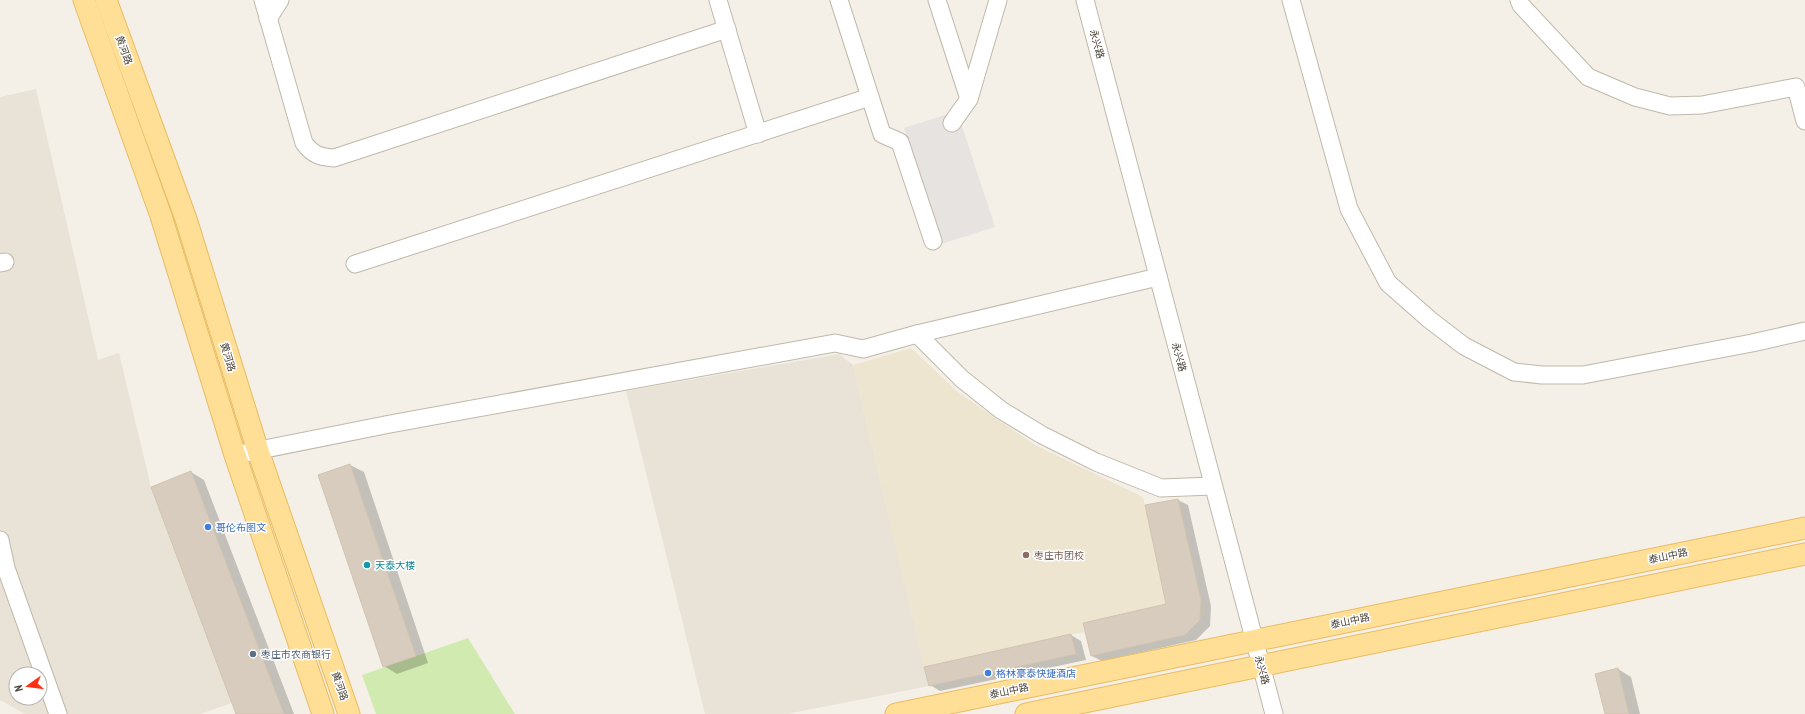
<svg xmlns="http://www.w3.org/2000/svg" width="1805" height="714" font-family="'PT Sans Narrow','Noto Sans SC',sans-serif">
<rect width="100%" height="100%" fill="#f4f0e8"/>
<g fill="#e9e2d6" fill-rule="evenodd">
<path d="M36,89L98,360L119,353L151,487L232,703L200,714H25L0,700V97ZM16,674H40V698H16Z"/>
<polygon points="839,354 853,365 929,686 787,714 705,714 626,391"/>
</g>
<polygon fill="#eee5d1" points="911,348 959,393 1035,445 1143,497 1166,604 1083,623 1084,632 924,667 853,365"/>
<polygon fill="#d1eaaf" points="468,638 515,714 376,714 362,675"/>
<polygon fill="#e6e3e0" points="957,111 995,227 941,244 904,128"/>
<g fill="#0003">
<polygon points="350,465 364,472 428,663 397,674 384,666"/>
<polygon points="191,472 204,480 294,714 237,714"/>
<polygon points="1178,500 1188,505 1211,606 1210,626 1196,640 1102,661 1092,656 1167,605 1146,506"/>
<polygon points="1071,635 1081,641 1086,660 940,691 930,685 925,668"/>
<polygon points="1618,669 1631,677 1640,714 1606,714"/>
</g>
<g fill="#d7ccbd" stroke="#d2c3b0">
<polygon points="350,464 416,656 383,667 318,475"/>
<polygon points="191,471 284,714 236,714 151,487"/>
<polygon points="1178,499 1201,600 1200,620 1185,635 1091,656 1083,623 1166,604 1145,505"/>
<polygon points="1071,634 1076,654 929,686 924,667"/>
<polygon points="1618,668 1629,714 1605,714 1595,674"/>
</g>
<g fill="none" stroke-linecap="round" stroke-linejoin="round">
<g stroke="#c0b8aa" stroke-width="19">
<g id="minor">
<path d="M263,0L304,143C313,155 320,157 334,158L727,29"/>
<polyline points="718,0 758,134"/>
<polyline points="839,0 882,134 900,142 933,241"/>
<polyline points="937,0 969,99"/>
<polyline points="1085,0 1274,714"/>
<polyline points="1291,0 1349,209 1388,283 1430,320 1464,346 1514,372 1542,375 1583,375 1752,343 1805,331"/>
<polyline points="1519,0 1521,5 1588,77 1635,97 1670,106 1702,105 1796,87 1805,121"/>
<polyline points="268,19 280,0"/>
<polyline points="952,123 969,99 998,0"/>
<polyline points="0,263 5,262"/>
<polyline points="355,264 870,97"/>
<polyline points="1158,277 917,334 962,379 1001,410 1042,435 1096,462 1161,488 1213,486"/>
<polyline points="235,455 390,424 835,343 863,349 917,334"/>
<polyline points="0,540 6,568 58,714"/>
</g>
</g>
<g stroke="#e8bc62" stroke-width="23">
<g id="major">
<polyline points="84,0 161,216 235,455 323,714"/>
<polyline points="106,0 186,219 258,451 349,714"/>
<polyline points="896,714 1805,528"/>
<polyline points="1026,714 1805,554"/>
</g>
</g>
<use href="#minor" stroke="#fff" stroke-width="17"/>
<use href="#major" stroke="#ffde96" stroke-width="21"/>
</g>
<g fill="#3f7fe0" stroke="#fff" stroke-width="1.5">
<circle cx="208" cy="527" r="4"/>
<circle cx="988" cy="673" r="4"/>
</g>
<circle fill="#8d6e63" stroke="#fff" stroke-width="1.5" cx="1026" cy="555" r="4"/>
<circle fill="#0f9aa8" stroke="#fff" stroke-width="1.5" cx="367" cy="565" r="4"/>
<circle fill="#5c6f8a" stroke="#fff" stroke-width="1.5" cx="253" cy="654" r="4"/>
<g text-anchor="middle" dominant-baseline="central" stroke-width="3" stroke-linejoin="round" paint-order="stroke">
<g font-size="10" fill="#484136" stroke="#fff">
<text transform="translate(1097 44) rotate(75)">永兴路</text>
<text transform="translate(124 50) rotate(70)">黄河路</text>
<text transform="translate(228 357) rotate(73)">黄河路</text>
<text transform="translate(1179 357) rotate(75)">永兴路</text>
<text transform="translate(1668 556) rotate(-12)">泰山中路</text>
<text transform="translate(1350 621) rotate(-12)">泰山中路</text>
<text transform="translate(1262 670) rotate(75)">永兴路</text>
<text transform="translate(340 686) rotate(71)">黄河路</text>
<text transform="translate(1009 691) rotate(-12)">泰山中路</text>
</g>
<g font-size="10" fill="#366cbe" stroke="#fff" text-anchor="start">
<text x="216" y="527">哥伦布图文</text>
<text x="996" y="673">格林豪泰快捷酒店</text>
</g>
<g font-size="10" fill="#785e54" stroke="#fff" text-anchor="start">
<text x="1034" y="555">枣庄市团校</text>
</g>
<g font-size="10" fill="#0d838f" stroke="#fff" text-anchor="start">
<text x="375" y="565">天泰大楼</text>
</g>
<g font-size="10" fill="#4e5e75" stroke="#fff" text-anchor="start">
<text x="261" y="654">枣庄市农商银行</text>
</g>
</g>
<g transform="translate(28 686) rotate(256)"><circle r="19" fill="#ffffff" stroke="#b6b3af"/>
<path d="M0-3L7 15L0 10L-7 15Z" fill="#ff3014"/>
<text y="-6" font-size="11" font-weight="bold" text-anchor="middle" fill="#484136">N</text>
</g>
</svg>
